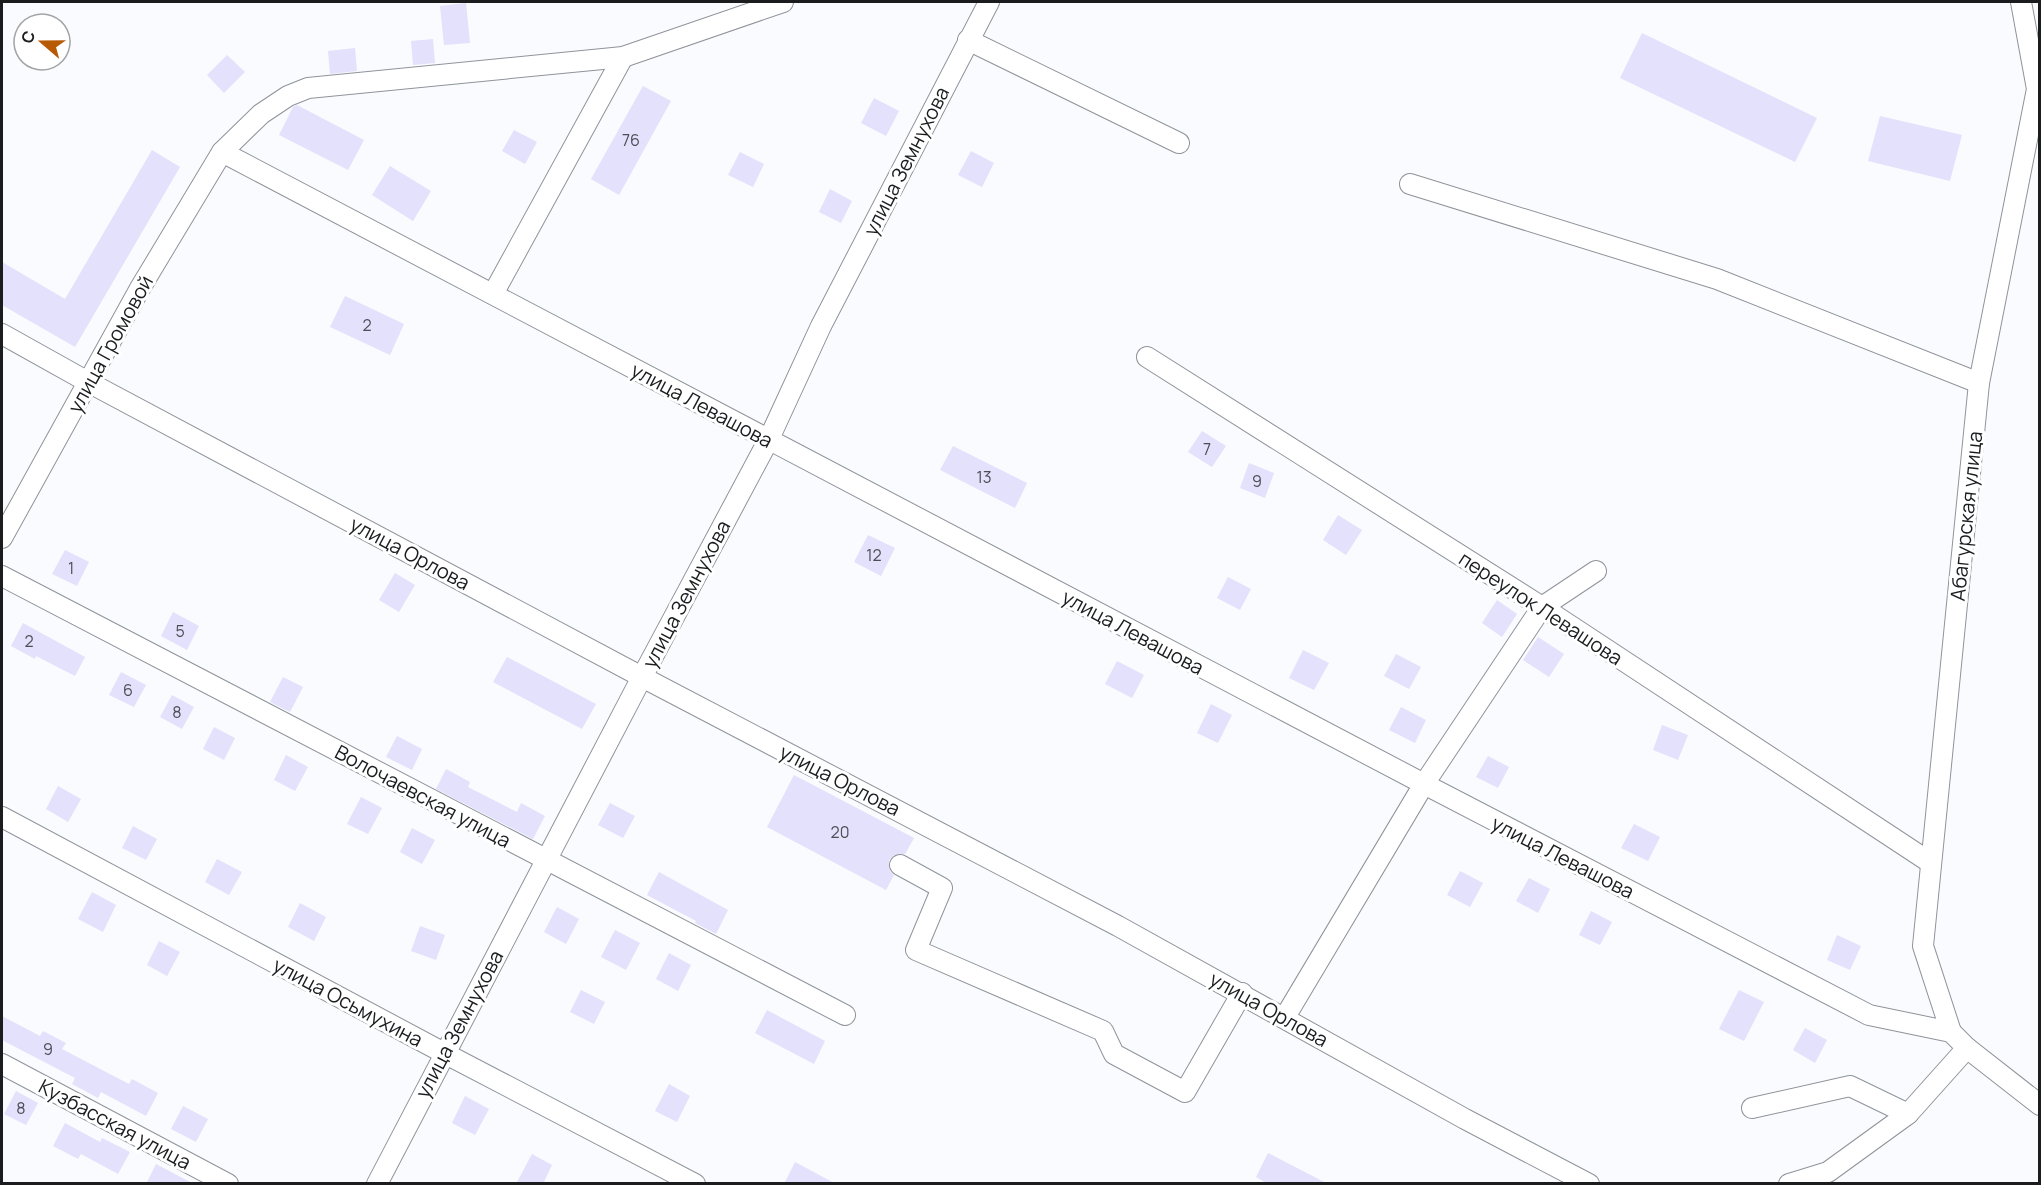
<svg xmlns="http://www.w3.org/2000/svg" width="2041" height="1185" font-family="Manrope,sans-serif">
<rect width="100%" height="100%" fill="#f9fbfe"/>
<g fill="#e3e1fb">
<polygon points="466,3 470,43 444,45 440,6"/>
<polygon points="1642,33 1817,118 1795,162 1620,78"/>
<polygon points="433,39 435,63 413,65 411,41"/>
<polygon points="355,48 357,71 330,74 328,51"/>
<polygon points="227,55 245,72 224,93 207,75"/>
<polygon points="643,86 671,101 619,195 591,179"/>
<polygon points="874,98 899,111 886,136 861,123"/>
<polygon points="297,105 364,140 348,170 279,135 293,107"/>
<polygon points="1880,116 1962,135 1950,181 1868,161"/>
<polygon points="514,130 537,142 525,164 502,151"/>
<polygon points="152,150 180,167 75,347 2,305 2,262 65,299"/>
<polygon points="971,151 994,163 982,187 958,175"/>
<polygon points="740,152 764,164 753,187 728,175"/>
<polygon points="390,166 431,191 413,221 372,195"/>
<polygon points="830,189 852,201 841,223 819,212"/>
<polygon points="345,296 404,324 390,355 330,327"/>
<polygon points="1202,431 1226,446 1212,467 1188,452"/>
<polygon points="953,446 1027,483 1015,508 940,470"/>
<polygon points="1249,463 1274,473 1265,498 1240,488"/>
<polygon points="1338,515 1362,530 1346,555 1323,540"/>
<polygon points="868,535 895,548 881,576 854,562"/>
<polygon points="65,550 89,562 77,586 52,574"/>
<polygon points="395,573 415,585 399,612 379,600"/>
<polygon points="1228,577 1251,589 1240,610 1217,598"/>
<polygon points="1497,600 1517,614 1502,637 1482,623"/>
<polygon points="173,612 199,626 187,650 161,636"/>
<polygon points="23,623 85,657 75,676 36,656 35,659 11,646"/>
<polygon points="1538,637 1564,654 1549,677 1523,660"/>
<polygon points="1303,650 1329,663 1314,690 1289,678"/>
<polygon points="1396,654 1421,667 1409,689 1384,676"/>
<polygon points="507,657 596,704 582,729 493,682"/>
<polygon points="1117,661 1144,675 1132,698 1105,684"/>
<polygon points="121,672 146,685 134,707 109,695"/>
<polygon points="283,677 303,687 290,712 270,702"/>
<polygon points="172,695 194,707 182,729 160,717"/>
<polygon points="1211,704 1232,715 1218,743 1197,733"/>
<polygon points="1401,707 1426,720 1415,743 1389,730"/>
<polygon points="1662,725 1688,735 1678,760 1653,750"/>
<polygon points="214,727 235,738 224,760 203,749"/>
<polygon points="397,736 422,749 412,770 386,757"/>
<polygon points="286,755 308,767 295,791 274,780"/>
<polygon points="1488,756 1509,767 1498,788 1476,777"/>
<polygon points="446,769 470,782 468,787 517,812 521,803 545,816 533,839 436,789"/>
<polygon points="794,775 914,838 905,854 894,855 889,860 890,871 894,875 886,890 767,827"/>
<polygon points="58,786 81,799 68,822 46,809"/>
<polygon points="361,797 382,808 368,834 347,824"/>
<polygon points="610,803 635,816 623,838 598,825"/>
<polygon points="1634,824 1660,837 1648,861 1621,848"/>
<polygon points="133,826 157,839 146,860 122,848"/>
<polygon points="412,828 435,840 422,864 400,852"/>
<polygon points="217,859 242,872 229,895 205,882"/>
<polygon points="1460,871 1483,883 1470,907 1447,895"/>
<polygon points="659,872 728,910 716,934 695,923 696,921 647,895"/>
<polygon points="1529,878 1550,889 1538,913 1516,901"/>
<polygon points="92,892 116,905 103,932 78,919"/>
<polygon points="300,903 326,917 314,941 288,927"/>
<polygon points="557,907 579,919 566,944 544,932"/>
<polygon points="1591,911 1612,922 1600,945 1579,935"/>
<polygon points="420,926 445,935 436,960 411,951"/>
<polygon points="615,930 640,943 626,970 601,957"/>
<polygon points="1837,935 1861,946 1850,970 1827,960"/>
<polygon points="159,941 180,952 167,976 147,965"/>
<polygon points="669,953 691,965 678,991 656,979"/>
<polygon points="581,990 605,1002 594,1024 570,1012"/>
<polygon points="1739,990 1764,1002 1744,1041 1719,1029"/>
<polygon points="767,1010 825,1041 814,1064 755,1033"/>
<polygon points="2,1016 40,1036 43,1031 66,1043 62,1049 129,1084 132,1079 158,1093 146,1116 101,1092 98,1098 72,1084 75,1078 2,1040"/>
<polygon points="1805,1028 1827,1040 1815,1063 1793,1050"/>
<polygon points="669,1084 690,1096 677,1122 655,1111"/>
<polygon points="16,1091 38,1103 26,1125 4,1114"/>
<polygon points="465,1096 489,1109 475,1135 452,1123"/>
<polygon points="183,1106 208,1119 196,1142 171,1129"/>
<polygon points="65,1123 100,1142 102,1138 130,1152 118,1174 81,1154 78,1159 53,1146"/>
<polygon points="1268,1153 1328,1184 1268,1184 1256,1177"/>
<polygon points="532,1154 552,1165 543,1184 516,1184"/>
<polygon points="795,1162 836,1184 784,1184"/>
<polygon points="156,1164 194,1184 146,1184"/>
</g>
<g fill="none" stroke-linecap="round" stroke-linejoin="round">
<g stroke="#8f949a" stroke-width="22">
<g id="minor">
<polyline points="968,40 1179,143"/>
<polyline points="222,152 1424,784 1869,1015 1951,1032 1967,1048 2040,1105"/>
<polyline points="1410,184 1717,279 1979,383"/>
<polyline points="493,294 623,57"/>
<polyline points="2,334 88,382 642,677 1118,926 1465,1119 1589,1184"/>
<polyline points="1147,357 1542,607 1931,863"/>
<polyline points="2,538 139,290 222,152 261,114 288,96 308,88 623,57 783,2"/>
<polyline points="2,576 845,1015"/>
<polyline points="2,817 444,1053 695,1184"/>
<polyline points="900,865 942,888 916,950 1103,1031 1114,1054 1185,1092 1242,993"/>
<polyline points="1285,1017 1424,784 1542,607 1596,571"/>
<polyline points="1951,1032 1923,946 1979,383 2037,89 2021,2"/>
<polyline points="2,1064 228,1184"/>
<polyline points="1752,1108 1850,1086 1908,1114 1967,1048"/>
<polyline points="377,1184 642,677 768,441 821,326 989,2"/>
<polyline points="1789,1184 1828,1172 1908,1114"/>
</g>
</g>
<use href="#minor" stroke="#fff" stroke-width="20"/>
</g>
<g text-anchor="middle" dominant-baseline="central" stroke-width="6" stroke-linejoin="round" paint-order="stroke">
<g font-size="16" fill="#4c4d55">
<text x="631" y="140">76</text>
<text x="367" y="325">2</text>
<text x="1207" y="449">7</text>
<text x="984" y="477">13</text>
<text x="1257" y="481">9</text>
<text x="874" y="555">12</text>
<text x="71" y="568">1</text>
<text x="180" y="631">5</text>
<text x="29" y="641">2</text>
<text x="128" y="690">6</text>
<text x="177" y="712">8</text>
<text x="840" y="832">20</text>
<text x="48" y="1049">9</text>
<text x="21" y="1108">8</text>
</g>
<g font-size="20" fill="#1a1c1e" stroke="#fff">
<text transform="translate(906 161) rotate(-63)">улица Земнухова</text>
<text transform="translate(110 344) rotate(-61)">улица Громовой</text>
<text transform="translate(702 405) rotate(28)">улица Левашова</text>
<text transform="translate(1966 516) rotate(-84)">Абагурская улица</text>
<text transform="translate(410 553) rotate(28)">улица Орлова</text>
<text transform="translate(686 594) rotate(-62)">улица Земнухова</text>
<text transform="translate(1541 608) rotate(33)">переулок Левашова</text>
<text transform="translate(1133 632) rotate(28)">улица Левашова</text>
<text transform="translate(840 780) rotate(27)">улица Орлова</text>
<text transform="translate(423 796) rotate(28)">Волочаевская улица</text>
<text transform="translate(1563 857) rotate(27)">улица Левашова</text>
<text transform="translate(348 1002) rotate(28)">улица Осьмухина</text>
<text transform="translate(1269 1009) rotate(29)">улица Орлова</text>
<text transform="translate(459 1024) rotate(-62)">улица Земнухова</text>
<text transform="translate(115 1124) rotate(28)">Кузбасская улица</text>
</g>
</g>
<rect width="2041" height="1185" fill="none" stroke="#1a1c1e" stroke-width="6"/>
<g transform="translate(42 42) rotate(290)"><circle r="28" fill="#ffffff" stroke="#a3a4a5" stroke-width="1.5"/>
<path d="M0-4.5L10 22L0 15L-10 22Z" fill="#b75a05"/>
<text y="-9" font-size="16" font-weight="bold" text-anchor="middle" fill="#1a1c1e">С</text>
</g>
</svg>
